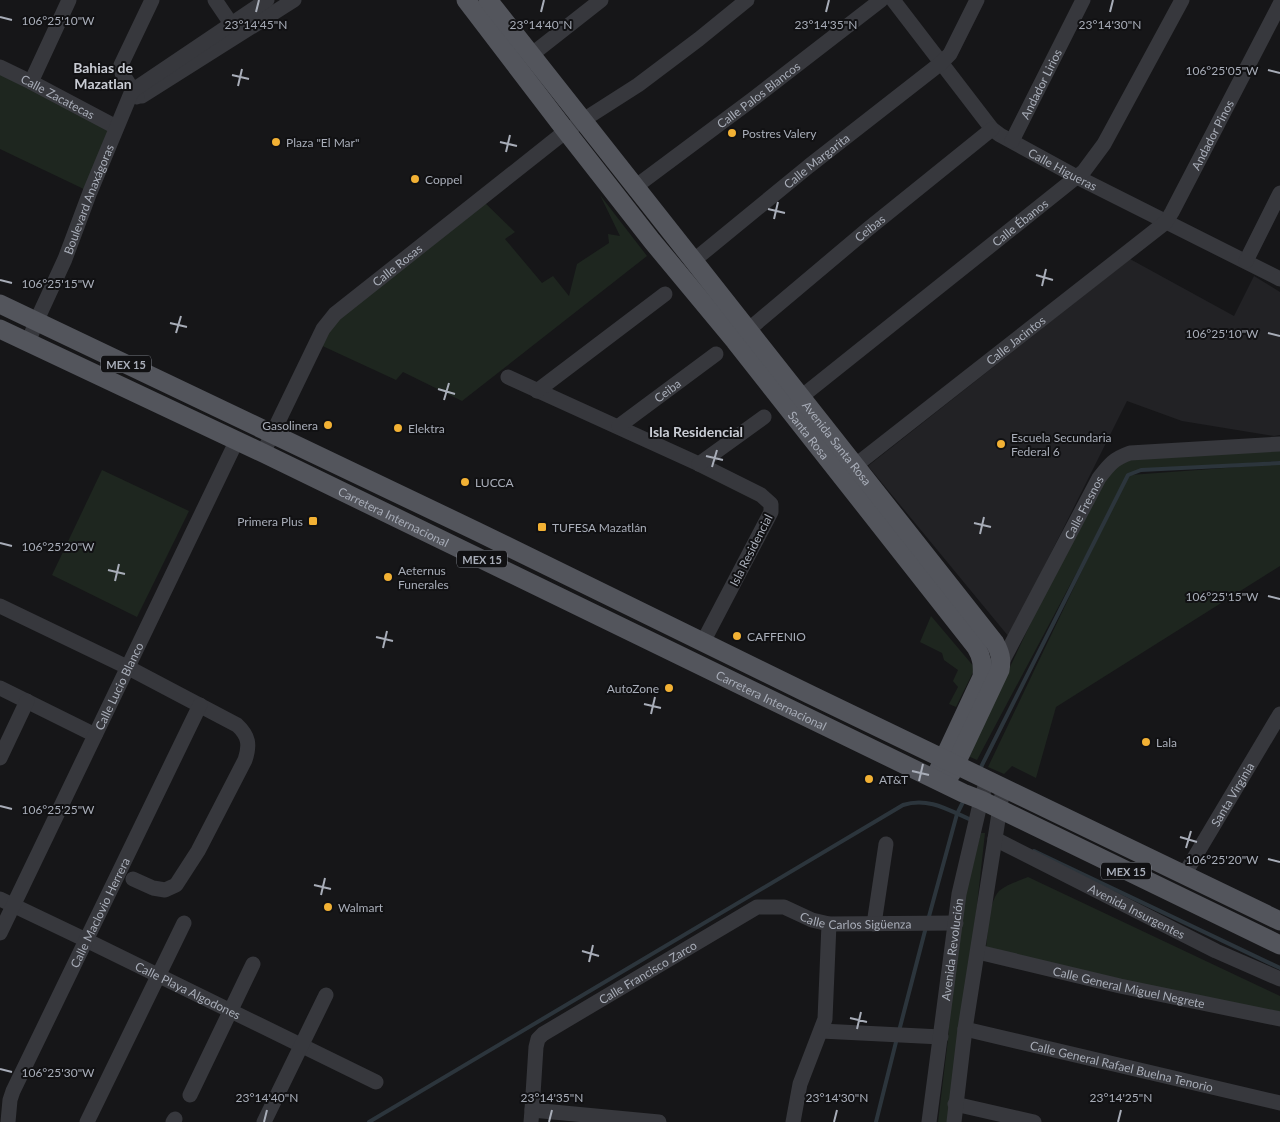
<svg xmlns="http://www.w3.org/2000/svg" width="1280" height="1122" font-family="Lato,sans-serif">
<rect width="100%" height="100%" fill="#161618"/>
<polygon fill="#222225" points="1130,259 1234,316 1254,276 1280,292 1280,435 1274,436 1182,421 1127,401 1009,637 868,466"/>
<g fill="#1e261f">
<polygon points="0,67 116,127 90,192 0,149"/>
<polygon points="600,195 647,256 462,401 403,372 396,380 316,343 323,329 481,199 515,232 505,239 542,283 553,276 569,296 577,264 609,243 608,234 620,236"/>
<polygon points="1280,443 1280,461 1141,470 1130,475 1280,464 1280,566 1056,707 1036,778 1012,766 1004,774 988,767 1120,491 977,760 968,756 1099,478 1117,458"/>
<polygon points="102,470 189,511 137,617 52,575"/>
<polygon points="931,616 975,668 956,707 949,704 958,687 953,681 958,670 944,660 942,653 920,642"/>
<polygon points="981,833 985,833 953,1122 938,1122 948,1039 953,972 962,902"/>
<path d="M1028,877L1280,996V1015L986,949C988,933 988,903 999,891C1007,884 1019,881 1028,877Z"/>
</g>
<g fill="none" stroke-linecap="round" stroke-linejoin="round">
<g stroke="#2c353c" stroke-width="4">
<polyline points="980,769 1128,475 1141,470 1280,463"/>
<polyline points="1034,851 1280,968"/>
<polyline points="928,920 957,814 964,800"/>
<polyline points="899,1031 926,927"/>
<path d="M369,1122L903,805C927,797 947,809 969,819"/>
<polyline points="876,1122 897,1038"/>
</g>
<g stroke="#37383d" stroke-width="15">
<polyline points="215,0 236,31"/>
<path id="s1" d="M893,0L992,129L1000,135L1077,177L1280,279"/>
<polyline points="531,55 601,0"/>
<path id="s2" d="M0,67L31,82L116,127"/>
<polyline points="31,82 69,0"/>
<polyline points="142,96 294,0"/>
<polyline points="137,97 122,73 121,65 152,0"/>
<path id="s3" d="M1012,141L1083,0"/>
<path id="s4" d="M635,187L753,99L881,0"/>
<path id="s5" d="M693,261L809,166L941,63L950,54L977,0"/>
<polyline points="1246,261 1280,193"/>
<path id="s6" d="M741,336L868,229L992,129"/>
<path id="s7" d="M28,343L36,322L65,259L90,192L132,91L267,0"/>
<polyline points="508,377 699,464 761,495 771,504 771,512 703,642"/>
<polyline points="537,391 665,294"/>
<path id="s8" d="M801,397L1084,171L1104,144L1182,0"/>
<path id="s9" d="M619,426L716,354"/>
<path id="s10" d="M263,453L323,329L335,314L566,131L638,85L699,39L747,0"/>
<polyline points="699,464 764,417"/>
<path id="s11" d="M847,472L1166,222L1172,212L1280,4"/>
<path d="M0,606L127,667L237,725C249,736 250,745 245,760L198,851L176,885L165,890L153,888L133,879"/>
<path id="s12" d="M995,664L1002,662L1099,478C1109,465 1113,459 1130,453L1280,444"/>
<polyline points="0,688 95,735"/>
<polyline points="0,758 27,701"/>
<path id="s13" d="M995,839L1216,951L1280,979"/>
<path id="s14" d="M1184,875L1280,714"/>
<path id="s15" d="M0,899L86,940L376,1082"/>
<polyline points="874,924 886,844"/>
<path id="s16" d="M0,933L237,440"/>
<path id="s17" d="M978,952L1120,986L1280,1019"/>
<path id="s18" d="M965,1029L1280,1103"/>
<polyline points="821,1031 941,1037"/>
<polyline points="190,1095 253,964"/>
<polyline points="955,1104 1034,1122"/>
<path id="s19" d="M532,1110L536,1047L538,1039L543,1034L757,907H784L812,920L829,924L956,923"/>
<path id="s20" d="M8,1122L10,1100L13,1091L200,705"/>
<polyline points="87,1122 184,923"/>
<polyline points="173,1122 175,1119"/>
<polyline points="264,1122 326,995"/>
<polyline points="531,1122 532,1110 659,1122"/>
<polyline points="793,1122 800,1084 825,1019 829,924"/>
<path id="s21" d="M929,1122L959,894L981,800L987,780"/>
<polyline points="954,1122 965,1029 1003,788"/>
</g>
<g stroke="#53555c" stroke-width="19">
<path id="s22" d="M466,0L566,131L652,241L735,341L976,647C982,657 983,665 982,677L938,771"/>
<path id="s23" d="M488,0L995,643C1000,652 1002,659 1000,670L951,774"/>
<polyline points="0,304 476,531 809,694 1280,921"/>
<path id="s24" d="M0,329L263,453L963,793L981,800L1280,945"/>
</g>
</g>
<path fill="none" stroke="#a8adb8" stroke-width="2" d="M256,12L259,0M541,12L544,0M826,12L829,0M1110,12L1113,0M0,17L12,20M1268,70L1280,73M232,75L249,79M238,86L242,69M500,142L517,146M506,152L510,135M768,209L785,213M774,219L778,202M1036,275L1053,280M0,280L12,283M1042,286L1046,269M170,323L187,327M176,333L181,316M1268,333L1280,336M438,389L455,394M444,400L449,383M706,456L723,460M712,467L717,450M974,523L991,527M980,534L984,517M0,543L12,546M108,570L125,574M115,581L119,564M1268,596L1280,599M376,637L393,641M383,648L387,631M644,704L661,708M651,714L655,697M912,771L929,775M919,781L923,764M0,806L12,809M1180,837L1197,842M1186,848L1191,831M1268,859L1280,862M314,885L331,889M321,895L325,878M582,951L599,956M589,962L593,945M850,1018L867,1022M857,1029L861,1012M0,1069L12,1072M264,1122L267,1110M549,1122L552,1110M834,1122L837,1110M1118,1122L1121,1110"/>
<g fill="#f2b134" stroke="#111113" stroke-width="2">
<circle cx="732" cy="133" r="5"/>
<circle cx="276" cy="142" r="5"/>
<circle cx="415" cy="179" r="5"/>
<circle cx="328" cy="425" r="5"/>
<circle cx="398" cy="428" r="5"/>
<circle cx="1001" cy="444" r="5"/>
<circle cx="465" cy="482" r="5"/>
<rect x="308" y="516" width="10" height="10" rx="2.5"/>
<rect x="537" y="522" width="10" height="10" rx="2.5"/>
<circle cx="388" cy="577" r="5"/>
<circle cx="737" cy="636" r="5"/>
<circle cx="669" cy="688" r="5"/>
<circle cx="1146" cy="742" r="5"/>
<circle cx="869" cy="779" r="5"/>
<circle cx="328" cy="907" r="5"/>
</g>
<g text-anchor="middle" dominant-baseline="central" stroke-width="4" stroke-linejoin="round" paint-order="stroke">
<g fill="#111113" stroke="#7b7e86" stroke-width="1">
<rect x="101" y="355.5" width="50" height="17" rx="4"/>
<rect x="457" y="550.5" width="50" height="17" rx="4"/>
<rect x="1101" y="862.5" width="50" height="17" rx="4"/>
</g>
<g font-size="11" font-weight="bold" fill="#a8adb8">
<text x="126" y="364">MEX 15</text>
<text x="482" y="559">MEX 15</text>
<text x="1126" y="871">MEX 15</text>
</g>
<g font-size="12" fill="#a8adb8" stroke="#111113">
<text stroke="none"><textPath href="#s3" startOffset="64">Andador Lirios</textPath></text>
<text stroke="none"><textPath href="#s4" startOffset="154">Calle Palos Blancos</textPath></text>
<text stroke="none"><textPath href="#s2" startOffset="65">Calle Zacatecas</textPath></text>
<text stroke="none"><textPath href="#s11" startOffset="504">Andador Pinos</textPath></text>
<text stroke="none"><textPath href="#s5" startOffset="159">Calle Margarita</textPath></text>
<text stroke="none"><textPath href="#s1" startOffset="244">Calle Higueras</textPath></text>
<text stroke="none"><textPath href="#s7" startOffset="156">Boulevard Anaxágoras</textPath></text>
<text stroke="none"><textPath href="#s8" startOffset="280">Calle Ébanos</textPath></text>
<text stroke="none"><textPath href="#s6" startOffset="168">Ceibas</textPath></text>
<text stroke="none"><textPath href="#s10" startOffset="236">Calle Rosas</textPath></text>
<text stroke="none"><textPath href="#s11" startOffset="214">Calle Jacintos</textPath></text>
<text stroke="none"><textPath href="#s9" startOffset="60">Ceiba</textPath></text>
<text stroke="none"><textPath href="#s22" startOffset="554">Santa Rosa</textPath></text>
<text stroke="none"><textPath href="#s23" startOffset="564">Avenida Santa Rosa</textPath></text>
<text stroke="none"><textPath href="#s12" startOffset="182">Calle Fresnos</textPath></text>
<text stroke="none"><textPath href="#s24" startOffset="436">Carretera Internacional</textPath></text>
<text transform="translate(751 550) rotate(-63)">Isla Residencial</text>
<text stroke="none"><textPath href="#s16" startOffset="274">Calle Lucio Blanco</textPath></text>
<text stroke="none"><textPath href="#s24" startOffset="856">Carretera Internacional</textPath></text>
<text stroke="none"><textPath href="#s14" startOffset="94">Santa Virginia</textPath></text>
<text stroke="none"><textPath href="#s13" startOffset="159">Avenida Insurgentes</textPath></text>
<text stroke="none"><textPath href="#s20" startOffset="230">Calle Maclovio Herrera</textPath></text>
<text stroke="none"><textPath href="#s19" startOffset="429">Calle Carlos Sigüenza</textPath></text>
<text stroke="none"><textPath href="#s21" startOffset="174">Avenida Revolución</textPath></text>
<text stroke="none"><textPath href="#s19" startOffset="200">Calle Francisco Zarco</textPath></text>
<text stroke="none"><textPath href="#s17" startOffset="155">Calle General Miguel Negrete</textPath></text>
<text stroke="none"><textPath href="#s15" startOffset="209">Calle Playa Algodones</textPath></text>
<text stroke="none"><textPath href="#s18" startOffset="161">Calle General Rafael Buelna Tenorio</textPath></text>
</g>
<g font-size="12" fill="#a8adb8" stroke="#111113" text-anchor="start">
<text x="742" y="133">Postres Valery</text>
<text x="286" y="142">Plaza "El Mar"</text>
<text x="425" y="179">Coppel</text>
<text x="318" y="425" text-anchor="end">Gasolinera</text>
<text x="408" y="428">Elektra</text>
<text x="1011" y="437">Escuela Secundaria<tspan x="1011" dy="14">Federal 6</tspan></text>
<text x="475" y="482">LUCCA</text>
<text x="303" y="521" text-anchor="end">Primera Plus</text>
<text x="552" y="527">TUFESA Mazatlán</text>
<text x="398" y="570">Aeternus<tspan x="398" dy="14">Funerales</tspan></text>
<text x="747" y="636">CAFFENIO</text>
<text x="659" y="688" text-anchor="end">AutoZone</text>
<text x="1156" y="742">Lala</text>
<text x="879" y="779">AT&amp;T</text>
<text x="338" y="907">Walmart</text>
</g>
<g font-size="14" font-weight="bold" fill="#c9ccd4" stroke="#111113">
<text x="103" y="67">Bahias de<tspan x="103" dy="16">Mazatlan</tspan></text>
<text x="696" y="431">Isla Residencial</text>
</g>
</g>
<g font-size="12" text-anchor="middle" fill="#a8adb8" stroke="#111113" stroke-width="4" stroke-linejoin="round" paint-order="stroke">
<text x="58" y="25">106°25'10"W</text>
<text x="256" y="29">23°14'45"N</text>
<text x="541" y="29">23°14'40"N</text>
<text x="826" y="29">23°14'35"N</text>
<text x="1110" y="29">23°14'30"N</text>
<text x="1222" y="75">106°25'05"W</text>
<text x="58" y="288">106°25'15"W</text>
<text x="1222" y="338">106°25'10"W</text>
<text x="58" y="551">106°25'20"W</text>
<text x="1222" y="601">106°25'15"W</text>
<text x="58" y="814">106°25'25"W</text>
<text x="1222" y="864">106°25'20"W</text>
<text x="58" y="1077">106°25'30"W</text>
<text x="267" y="1102">23°14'40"N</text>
<text x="552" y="1102">23°14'35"N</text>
<text x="837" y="1102">23°14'30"N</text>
<text x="1121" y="1102">23°14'25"N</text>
</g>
</svg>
